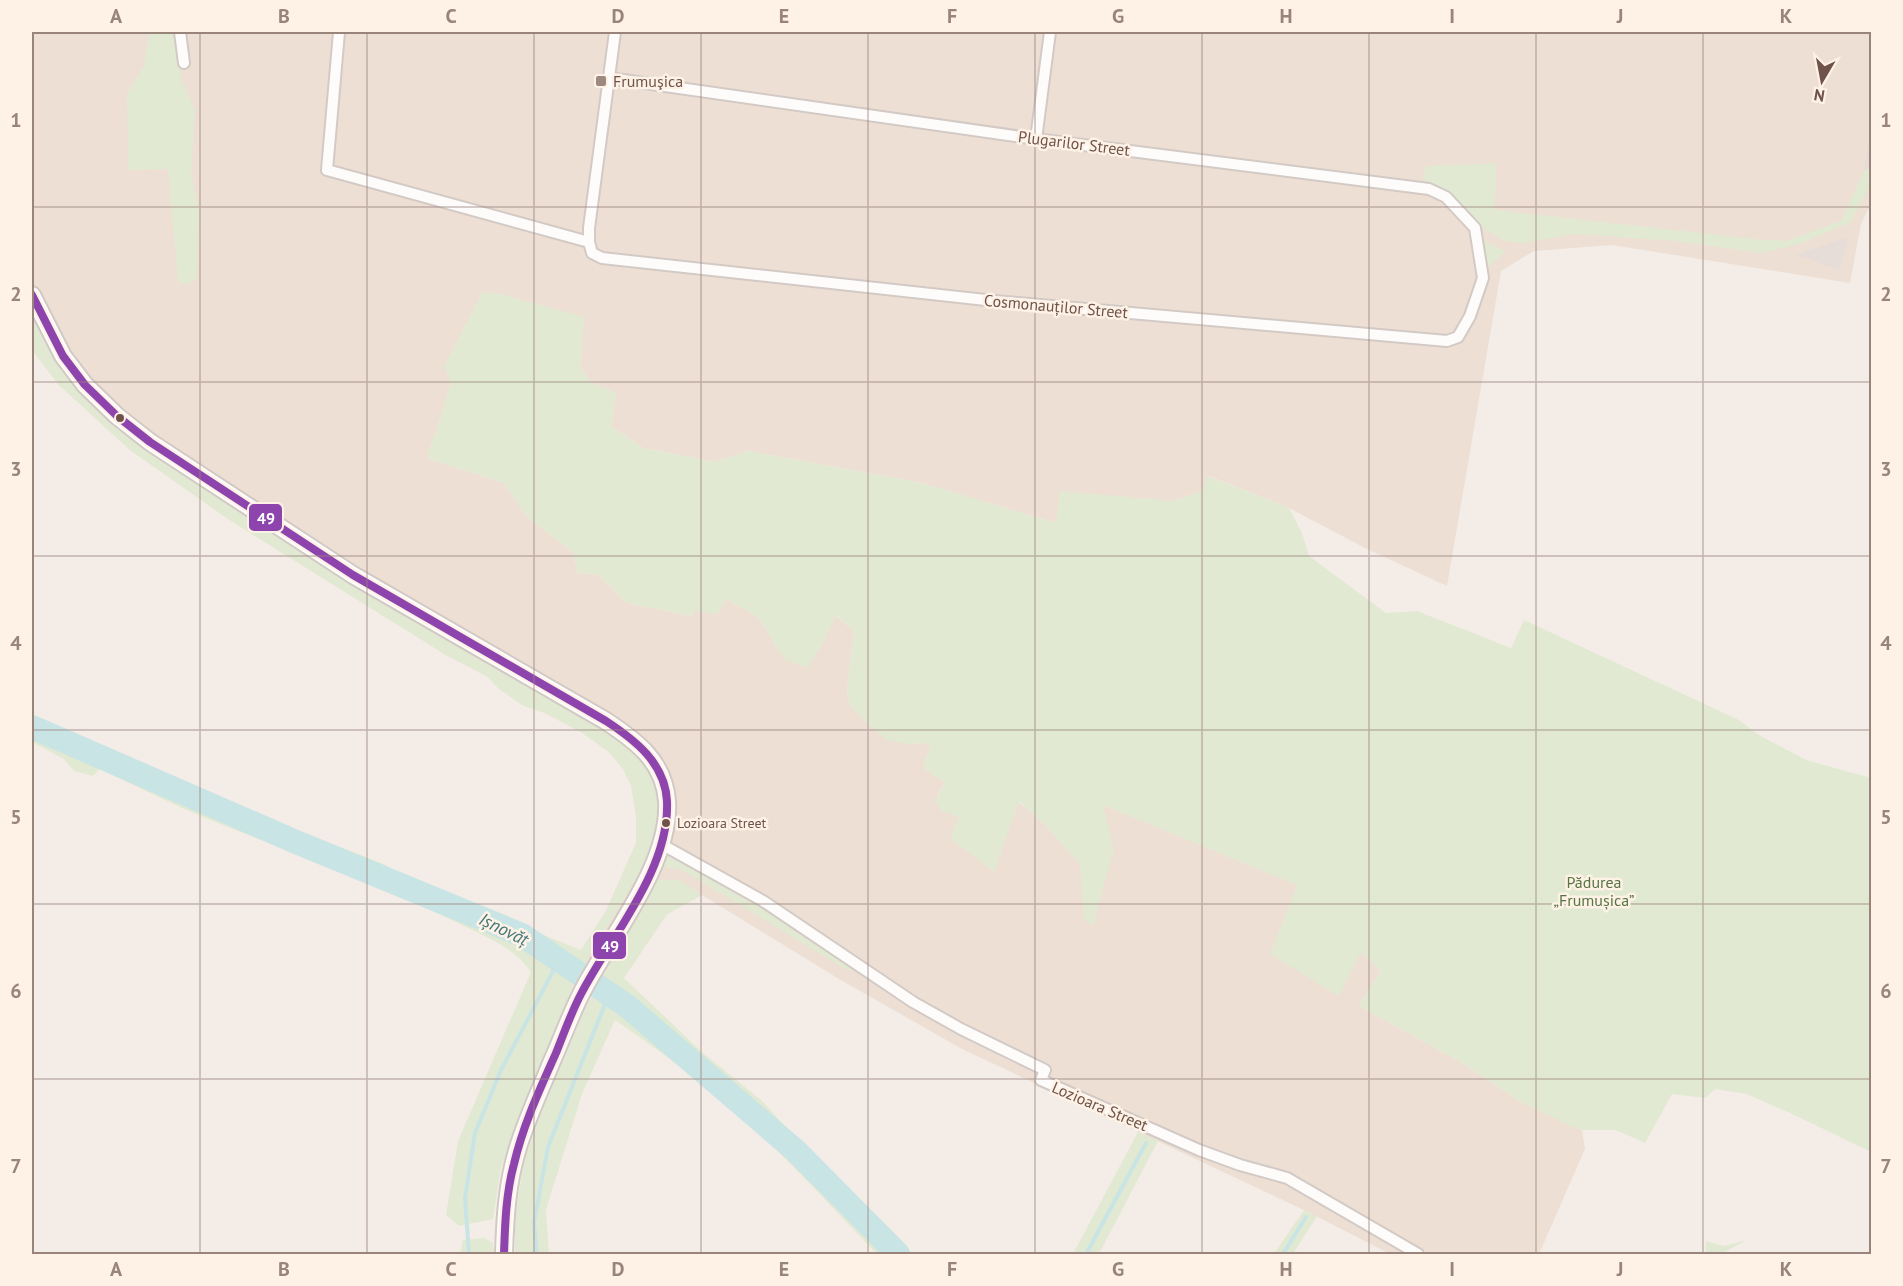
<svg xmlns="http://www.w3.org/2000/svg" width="1903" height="1286" font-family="'PT Sans',sans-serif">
<rect width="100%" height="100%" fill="#f4ede7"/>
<polygon fill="#eddfd4" points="32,32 1871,32 1871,204 1861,224 1850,283 1612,245 1534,251 1501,271 1447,586 1365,548 1289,508 1209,476 1202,491 1173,501 1056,523 922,483 749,451 715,462 643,448 611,426 616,393 590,382 580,366 583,317 451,384 427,458 504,483 527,517 572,551 578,573 599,575 627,603 692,616 695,610 726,599 758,617 767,630 777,649 829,627 835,615 854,631 847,691 850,705 867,723 907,744 927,743 931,745 924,764 926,770 945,782 937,796 942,810 959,817 994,872 1018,801 1046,825 1068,849 1103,805 1298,885 1381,971 1359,1006 1466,1065 1521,1102 1582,1130 1585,1149 1539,1254 1390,1254 1304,1210 962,1049 839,979 702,895 667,914 619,985 576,959 606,911 636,843 636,816 631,785 623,769 609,752 581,732 545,713 522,705 498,688 488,677 446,655 231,521 130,450 59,385 32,350"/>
<g fill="#e6ddd8">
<polygon points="1871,128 1871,167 1864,171"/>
<polygon points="1848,237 1839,270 1796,255"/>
</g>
<g fill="#e2e9d2">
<polygon points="149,32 175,32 181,79 195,110 191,172 199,213 197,278 188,285 178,281 168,169 128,170 127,94 144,66"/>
<polygon points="1496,163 1495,210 1754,239 1785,241 1841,221 1864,171 1872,167 1871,184 1851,222 1799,244 1761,253 1675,241 1575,234 1522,243 1505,241 1484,229 1456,199 1423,179 1426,166"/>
<polygon points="1483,240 1506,252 1486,268"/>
<polygon points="482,293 497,293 584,317 580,366 590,382 616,393 611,426 643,448 715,462 749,451 922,483 1056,523 1060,491 1173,501 1202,491 1208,476 1289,508 1302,533 1309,556 1386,613 1417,611 1511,648 1524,620 1739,720 1759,735 1806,760 1871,778 1871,1152 1788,1112 1746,1094 1715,1089 1705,1098 1672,1094 1645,1143 1616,1130 1582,1130 1567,1124 1521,1102 1466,1065 1359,1006 1381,971 1361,952 1339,996 1270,954 1297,885 1103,805 1114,849 1093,925 1084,920 1080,864 1046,826 1019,801 994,872 950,838 959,817 941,810 935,801 945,782 926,770 924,764 931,745 927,743 907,744 887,740 867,723 850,705 847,691 854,631 836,615 821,647 807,668 786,660 777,649 767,630 758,617 726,599 717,615 695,610 692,616 627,603 599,575 578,573 572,551 527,517 504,483 427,458 451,384 444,366"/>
<path d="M32,310L55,360L85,395L620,737L654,772L659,798V821L651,848L642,870L590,955L571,990L501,1167L493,1219L459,1226L446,1215L458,1141L531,972C515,948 486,937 460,924C378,884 292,853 208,819C171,804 136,786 100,769L93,776L74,771L64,759L32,742V718L114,750L183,785L381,863L428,888L581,950L606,911L636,843V816L631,785L623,769L609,752L581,732L545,713L522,705L498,688L488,677L446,655L231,521L130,450L59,385L32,350Z"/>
<polygon points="666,852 758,904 852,967 849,971 682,870 659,866"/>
<path d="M654,880H680L702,895L667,914L624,978L703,1053L761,1100L805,1148L887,1230L896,1236L912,1254H877C830,1205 783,1153 732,1109C695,1076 655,1048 615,1020L582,1094L546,1210L549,1254H515V1218L524,1161L540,1115L586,1007Z"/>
<polygon points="1138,1132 1158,1141 1099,1254 1073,1254"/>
<polygon points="1304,1210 1317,1216 1293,1254 1274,1254"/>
<polygon points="484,1238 493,1243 494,1254 460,1254 463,1240"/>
<polygon points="1747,1240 1721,1254 1706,1254 1706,1241 1724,1246"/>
</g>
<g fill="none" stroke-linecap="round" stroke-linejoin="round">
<g stroke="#c9e4e4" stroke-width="4">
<polyline points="469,1254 465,1198 475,1133 501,1070 559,960"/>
<polyline points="537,1254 534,1223 548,1147 609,994"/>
<polyline points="1086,1254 1146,1143"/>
<polyline points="1283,1254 1306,1217"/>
</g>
<polyline stroke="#c9e4e4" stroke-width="24" points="32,727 296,842 522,935 627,1006 796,1151 898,1254"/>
<g stroke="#d3cac5" stroke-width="14">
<g id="street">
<polyline points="180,32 184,63"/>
<polyline points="339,32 327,170 589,242"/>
<polyline points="609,78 1036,139 1429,189 1446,197 1475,228 1483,278 1470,316 1458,337 1447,341 995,301 602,258 592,253 589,242 589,228 615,32"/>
<polyline points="1036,139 1050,32"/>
<polyline points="661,844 763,901 913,1002 961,1029 1045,1070 1041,1080 1199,1150 1240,1165 1287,1178 1418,1254"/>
</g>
</g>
<g stroke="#d3c9c4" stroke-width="20">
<path id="secondary" d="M32,295L63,356L85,385L117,416L150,442L353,575L606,721C636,741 664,761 667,801C671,865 609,938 581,994C570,1016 562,1039 552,1061C540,1091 526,1120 517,1151C507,1184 505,1220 504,1254"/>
</g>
<use href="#street" stroke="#fdfcfb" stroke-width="10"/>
<use href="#secondary" stroke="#fdfcfb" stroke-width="16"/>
<g stroke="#fef2e6" stroke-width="12">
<path id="bus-1" d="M32,295L63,356L85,385L117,416L150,442L353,575L606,721C635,740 665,763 667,801C670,870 611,936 581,994C571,1013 564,1033 556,1053C540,1089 523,1125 514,1164C506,1193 505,1224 504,1254"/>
</g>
<use href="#bus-1" stroke="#8e44ad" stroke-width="8"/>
</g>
<path fill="none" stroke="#99847c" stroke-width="1.5" stroke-opacity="0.55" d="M200,32V1254M367,32V1254M534,32V1254M701,32V1254M868,32V1254M1035,32V1254M1202,32V1254M1369,32V1254M1536,32V1254M1703,32V1254M32,207H1872M32,382H1872M32,556H1872M32,730H1872M32,904H1872M32,1079H1872"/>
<rect fill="#9e8981" stroke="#fef2e6" stroke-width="2" x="595" y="75" width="12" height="12" rx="3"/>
<g fill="#6f534a" stroke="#fef2e6" stroke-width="2">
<circle cx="120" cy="418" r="5"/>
<circle cx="666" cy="823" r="5"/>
</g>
<g text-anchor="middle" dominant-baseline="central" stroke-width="5" stroke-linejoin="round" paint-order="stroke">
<g font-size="14" fill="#6f534a" stroke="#fef2e6" text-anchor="start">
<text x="677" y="823">Lozioara Street</text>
</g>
<g font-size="16" fill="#6f534a" stroke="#fef2e6" text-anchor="start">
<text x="613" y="81">Frumuşica</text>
</g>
<g font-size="16" fill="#6f534a" stroke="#fef2e6">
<text transform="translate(1074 143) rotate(7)">Plugarilor Street</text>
<text transform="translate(1056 306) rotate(5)">Cosmonauților Street</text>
<text transform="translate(1100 1106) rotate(23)">Lozioara Street</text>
</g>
<g font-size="16" fill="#577543" stroke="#fef2e6">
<text x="1594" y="882">Pădurea<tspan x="1594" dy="18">„Frumușica”</tspan></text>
</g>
<g font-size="18" font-style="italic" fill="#43787b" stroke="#fef2e6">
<text transform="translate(504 929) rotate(26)">Ișnovăț</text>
</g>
</g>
<g stroke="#fef2e6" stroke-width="2">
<rect x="248" y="503" width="35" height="29" rx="6" fill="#8e44ad"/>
<rect x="592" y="931" width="35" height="29" rx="6" fill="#8e44ad"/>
</g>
<g font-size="16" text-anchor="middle" font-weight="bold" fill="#fff">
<text x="266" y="524">49</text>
<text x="610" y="952">49</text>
</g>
<rect width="1903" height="1286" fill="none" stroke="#fef2e6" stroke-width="66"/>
<g transform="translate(1822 81) rotate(190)" stroke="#fef2e6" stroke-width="4.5" paint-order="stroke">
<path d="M0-4.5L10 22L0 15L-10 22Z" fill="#6f534a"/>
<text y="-9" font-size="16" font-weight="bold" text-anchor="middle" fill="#6f534a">N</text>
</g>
<rect x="33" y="33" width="1837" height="1220" fill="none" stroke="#99847c" stroke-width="2"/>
<g font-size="20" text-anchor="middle" font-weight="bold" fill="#99847c">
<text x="116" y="23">A</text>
<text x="284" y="23">B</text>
<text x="451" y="23">C</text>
<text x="618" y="23">D</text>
<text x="784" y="23">E</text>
<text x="952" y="23">F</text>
<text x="1118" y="23">G</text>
<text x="1286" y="23">H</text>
<text x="1452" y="23">I</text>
<text x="1620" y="23">J</text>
<text x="1786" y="23">K</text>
<text x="16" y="127">1</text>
<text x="1886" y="127">1</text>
<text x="16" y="301">2</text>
<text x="1886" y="301">2</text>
<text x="16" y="476">3</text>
<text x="1886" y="476">3</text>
<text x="16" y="650">4</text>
<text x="1886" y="650">4</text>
<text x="16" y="824">5</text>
<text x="1886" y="824">5</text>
<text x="16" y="998">6</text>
<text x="1886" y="998">6</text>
<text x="16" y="1173">7</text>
<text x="1886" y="1173">7</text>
<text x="116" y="1276">A</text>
<text x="284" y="1276">B</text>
<text x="451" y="1276">C</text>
<text x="618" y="1276">D</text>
<text x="784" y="1276">E</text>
<text x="952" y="1276">F</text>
<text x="1118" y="1276">G</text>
<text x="1286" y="1276">H</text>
<text x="1452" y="1276">I</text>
<text x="1620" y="1276">J</text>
<text x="1786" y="1276">K</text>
</g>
</svg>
